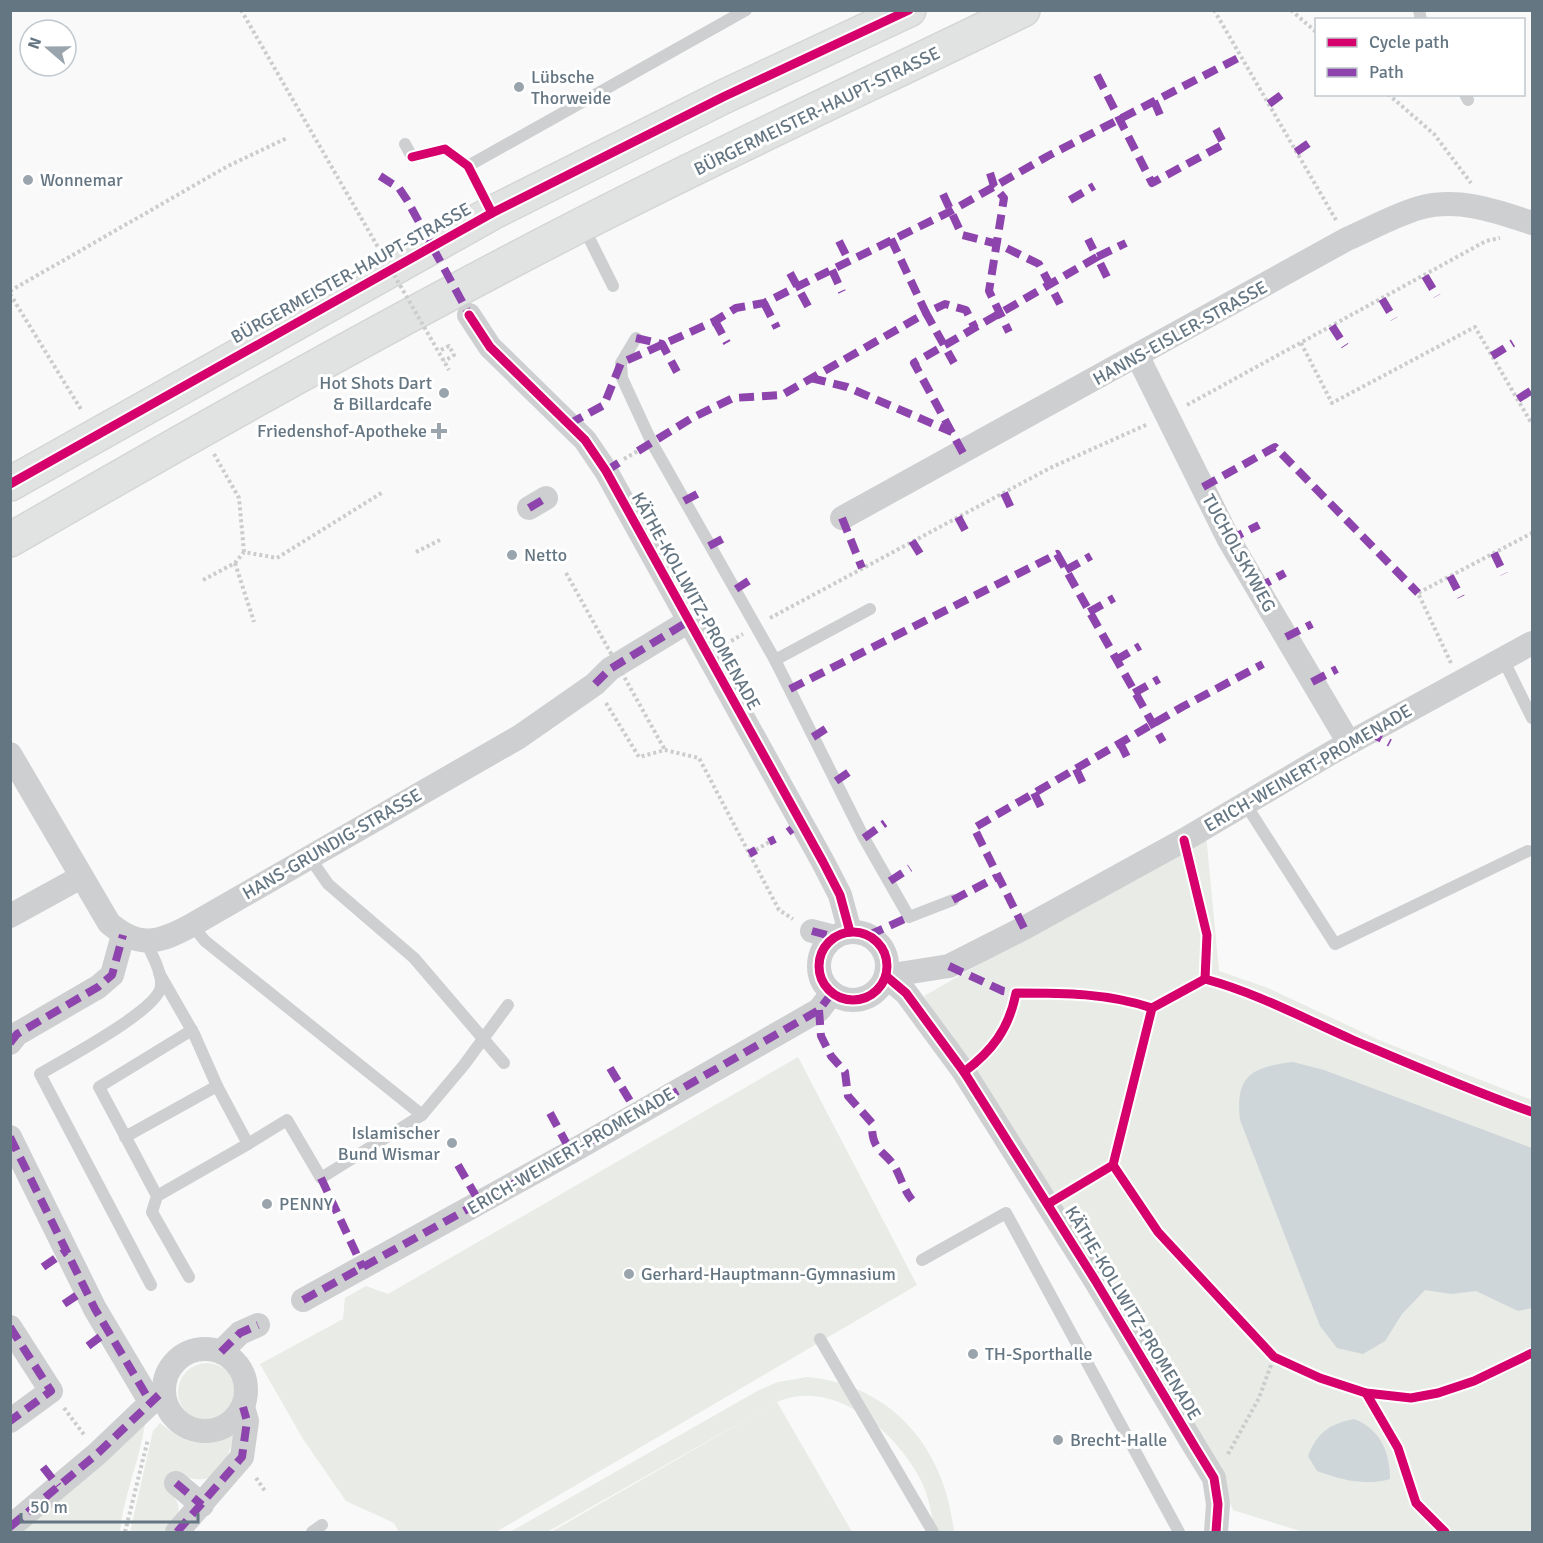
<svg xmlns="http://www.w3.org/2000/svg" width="1543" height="1543" font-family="Signika,sans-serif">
<rect width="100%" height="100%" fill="#f9f9f9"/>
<g fill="#e8ebe6">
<polygon points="1206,834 1219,971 1268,988 1379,1040 1532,1100 1532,1532 1303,1532 1233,1510 1214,1460 924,996"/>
<polygon points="798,1057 917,1285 496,1532 399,1532 394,1523 346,1501 303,1439 260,1364 343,1319 345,1298 366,1286 388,1294"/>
<circle cx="207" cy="1392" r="29"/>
<path d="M807,1377C893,1385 945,1449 954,1532H934C932,1513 928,1492 918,1475C892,1429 833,1378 777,1402L852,1532H551L775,1403L547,1532H510L759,1390L778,1382Z"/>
<path d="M146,1415C142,1456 124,1492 120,1532H25L21,1524Z"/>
<path d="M237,1419C233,1436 229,1472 208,1478C198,1482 184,1476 174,1473L173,1495L178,1504L179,1516L169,1532H130L153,1431L160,1423C195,1452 204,1446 237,1419Z"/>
</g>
<g fill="#ced6d9">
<path d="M1293,1062L1324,1070L1532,1148V1308L1518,1311L1476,1291L1451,1294L1425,1290L1402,1314L1385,1341L1363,1354L1337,1348L1320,1326L1240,1120C1235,1075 1252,1067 1293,1062Z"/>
<path d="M1354,1419C1380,1429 1390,1452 1390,1479C1365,1486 1341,1480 1317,1471L1308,1456C1317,1433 1329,1424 1354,1419Z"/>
</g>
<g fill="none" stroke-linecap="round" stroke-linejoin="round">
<g stroke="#d5d6d7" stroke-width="36">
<g id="secondary">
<polyline points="10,484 492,213 723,97 909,10"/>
<path d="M10,540C198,431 386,325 579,226C725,151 875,82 1023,10"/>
</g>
</g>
<g stroke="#cbcccd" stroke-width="4" stroke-dasharray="3 3" stroke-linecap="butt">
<polyline points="1214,10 1336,220"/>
<polyline points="1291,10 1316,32"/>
<polyline points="1388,94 1434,134 1471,183"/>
<polyline points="10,291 228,166 287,138"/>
<polyline points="10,294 82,411"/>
<polyline points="1301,343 1332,403 1475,327 1532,424"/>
<polyline points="441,350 449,346 454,355 444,361"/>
<polyline points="1187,405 1486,241 1500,238"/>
<polyline points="214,454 239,498 244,552"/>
<polyline points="624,459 638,451"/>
<polyline points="416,552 440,540"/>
<polyline points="235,563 254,622"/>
<polyline points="203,580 235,563 244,552 277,558 383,492"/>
<polyline points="770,618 1050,468 1148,424"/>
<polyline points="726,644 743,634"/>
<polyline points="1451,663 1418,593 1532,533"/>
<polyline points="606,703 639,757 665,750 699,758 779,910 793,919"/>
<polyline points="756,850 769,842"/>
<polyline points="64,1408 85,1436"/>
<polyline points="1228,1454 1259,1398 1274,1357"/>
<polyline points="256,1478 265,1491"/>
<polyline points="125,1532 148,1439"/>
</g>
<g stroke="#cecfd0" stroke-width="12">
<polyline points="1419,10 1421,20"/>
<polyline points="1465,94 1468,100"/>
<polyline points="405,144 412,157 445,149 468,166 491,212"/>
<polyline points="468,166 746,10"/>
<polyline points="583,226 613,286"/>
<polyline points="636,338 621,363 622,378 652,443 775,660"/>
<polyline points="870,609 775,660 864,838 909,917 953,900"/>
<polyline points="1503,659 1532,718"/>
<polyline points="1246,805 1335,944 1528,851"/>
<polyline points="310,858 328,884 414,958 504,1063"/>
<polyline points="192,925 205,941 422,1115"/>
<path d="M146,942C152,955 162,972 161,986C159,1010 63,1060 40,1074L151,1285"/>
<polyline points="159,973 194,1034 217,1086 248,1144 287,1120 321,1178 422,1115 464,1065 508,1005"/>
<polyline points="125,1137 217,1086"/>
<polyline points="157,1196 248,1144"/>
<polyline points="922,1260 1006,1213 1179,1532"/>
<polyline points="189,1277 152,1212 157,1196 99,1087 192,1030"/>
<polyline points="820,1339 933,1532"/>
<polyline points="312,1532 322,1525"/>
</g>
<g stroke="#cecfd0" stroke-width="24">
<polyline points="469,315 490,347 585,440 606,471 823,862 840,895 850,932"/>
<polyline points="1138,357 1229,540 1349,743"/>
<polyline points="529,508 546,498"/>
<path d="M842,518L1347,239C1370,229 1395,215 1419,208C1458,197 1496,211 1532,223"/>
<path d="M10,754L109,923C139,949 159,943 192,925L519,737L595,684L610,669L689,621"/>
<polyline points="10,916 81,877"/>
<polyline points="812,931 835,937"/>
<circle cx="853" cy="966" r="34"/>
<polyline points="886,976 949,966 1024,928 1184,840 1331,753 1532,643"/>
<polyline points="886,976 906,993 964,1072 1095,1280 1195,1447 1214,1478 1218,1504 1216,1532"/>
<polyline points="10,1043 17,1034 98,987 112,975 123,935"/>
<polyline points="10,1137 95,1309 151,1403"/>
<polyline points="303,1300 571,1152 819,1010 832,993"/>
<polyline points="10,1327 51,1391 10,1421"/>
<circle cx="205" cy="1390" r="41"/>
<polyline points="221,1352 240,1333 258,1325"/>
<polyline points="176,1483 202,1505"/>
<polyline points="10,1527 98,1453 163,1391"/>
<polyline points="177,1532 242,1457 247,1421 243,1407"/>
</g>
<use href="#secondary" stroke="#e1e2e2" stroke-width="33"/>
<g stroke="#cbcccd" stroke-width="4" stroke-dasharray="3 3" stroke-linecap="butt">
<polyline points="241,10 449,370"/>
<polyline points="566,573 665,750"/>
</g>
<g stroke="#8e44ad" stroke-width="8" stroke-dasharray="15 8" stroke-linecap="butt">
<polyline points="1097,75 1152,183 1224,144 1216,129"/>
<polyline points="1154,101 1160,115"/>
<polyline points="1269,104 1284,93"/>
<polyline points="1296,152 1312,141"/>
<polyline points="990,173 994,186 1004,198 989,291 1009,332"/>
<polyline points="380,176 399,188 407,200 472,320"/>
<polyline points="943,194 962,235 998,244 1039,264 1060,304"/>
<polyline points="1070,200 1094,186"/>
<polyline points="891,239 926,313 945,304 966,310 975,328"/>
<polyline points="839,241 849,261"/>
<polyline points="832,270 842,292"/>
<polyline points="790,273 810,310"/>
<polyline points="1425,276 1437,296"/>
<polyline points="1107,277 1097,257 1126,243"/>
<polyline points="1382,299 1394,319"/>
<polyline points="764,303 777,328"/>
<polyline points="715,321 727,343"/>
<polyline points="1332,326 1345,346"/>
<polyline points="636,338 662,344 677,372"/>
<polyline points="1492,356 1513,343"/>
<polyline points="811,378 847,387 952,432"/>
<polyline points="1518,399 1532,390"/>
<polyline points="569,424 604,405 621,363 715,321 736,308 764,303 951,211 1048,156 1242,56"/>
<polyline points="638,451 692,418 733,398 782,395 926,313 954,363"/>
<polyline points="963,453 914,363 1097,257 1088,239"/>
<polyline points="606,471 623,460"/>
<polyline points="1203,487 1275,447 1418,593"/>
<polyline points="1004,493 1011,508"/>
<polyline points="684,501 701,492"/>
<polyline points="529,508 546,498"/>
<polyline points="958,517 966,532"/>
<polyline points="842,518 862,568"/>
<polyline points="1229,540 1259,525"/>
<polyline points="912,541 922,557"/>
<polyline points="709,546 726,537"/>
<polyline points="1494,553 1504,574"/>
<polyline points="1066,570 1091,556"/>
<polyline points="1450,576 1461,597"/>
<polyline points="1257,588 1285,573"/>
<polyline points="736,589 750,580"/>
<polyline points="1089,612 1114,598"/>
<polyline points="1286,637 1312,624"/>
<polyline points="1116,660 1140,646"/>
<polyline points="1312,682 1337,669"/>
<polyline points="595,684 610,669 689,621"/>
<polyline points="790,689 1057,554 1163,742"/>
<polyline points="1134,693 1159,679"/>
<polyline points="1368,732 1390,743"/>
<polyline points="813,737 832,725"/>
<polyline points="1120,743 1129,761"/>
<polyline points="1076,769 1084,786"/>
<polyline points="836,781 855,768"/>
<polyline points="1034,793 1042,809"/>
<polyline points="788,832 792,829"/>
<polyline points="864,838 885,823"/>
<polyline points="769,842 775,839"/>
<polyline points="749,854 756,850"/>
<polyline points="890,881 910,868"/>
<polyline points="953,900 997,877"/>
<polyline points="1024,928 974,828 1182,707 1263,664"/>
<polyline points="812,931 835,937"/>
<polyline points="869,935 909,917"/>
<polyline points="949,966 1003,991 1016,993"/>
<path d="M819,1010L821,1036L831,1056L845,1072L848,1096L872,1123C871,1154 887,1150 897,1171C902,1181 904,1190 912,1200"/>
<polyline points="10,1043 17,1034 98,987 112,975 123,935"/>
<polyline points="610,1068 638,1114"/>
<polyline points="550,1113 571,1152"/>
<polyline points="10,1137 95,1309 151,1403"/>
<polyline points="458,1165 480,1203"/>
<polyline points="321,1178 363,1268"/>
<polyline points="43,1267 66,1251"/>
<polyline points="303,1300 571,1152 819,1010 832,993"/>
<polyline points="64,1304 85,1290"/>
<polyline points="10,1327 51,1391 10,1421"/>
<polyline points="88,1346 108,1331"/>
<polyline points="221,1352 240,1333 258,1325"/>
<polyline points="43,1467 58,1486"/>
<polyline points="176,1483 202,1505"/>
<polyline points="10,1527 98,1453 164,1390"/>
<polyline points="177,1532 242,1457 247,1421 243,1407"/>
</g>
<g stroke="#fff" stroke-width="13">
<g id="cycleway">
<polyline points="412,157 445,149 468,166 492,213"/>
<polyline points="469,315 490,347 585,440 606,471 823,862 840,895 850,932"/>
<polyline points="10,484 492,213 723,97 909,10"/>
<polyline points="1184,840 1207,935 1205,979"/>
<circle cx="853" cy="966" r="34"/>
<polyline points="886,976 906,993 964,1072 1095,1280 1195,1447 1214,1478 1218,1504 1216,1532"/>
<path d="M964,1072C992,1051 1009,1029 1016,993C1064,993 1107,993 1152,1008L1205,979C1257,993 1303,1018 1353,1040C1412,1065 1472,1091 1532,1112"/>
<polyline points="1113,1165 1152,1008"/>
<polyline points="1048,1204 1113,1165 1158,1232 1274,1357 1320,1378 1366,1393 1411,1398 1438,1393 1474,1381 1532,1353"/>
<polyline points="1366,1393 1398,1448 1416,1503 1445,1532"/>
</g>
</g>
<use href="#cycleway" stroke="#d6006c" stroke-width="9"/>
</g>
<g fill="#99a4ac" stroke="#fff" stroke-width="2">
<circle cx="519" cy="87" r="6"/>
<circle cx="28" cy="180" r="6"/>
<circle cx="444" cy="393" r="6"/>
<path d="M436 422h6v6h6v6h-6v6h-6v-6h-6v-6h6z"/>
<circle cx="512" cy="555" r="6"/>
<circle cx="452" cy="1143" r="6"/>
<circle cx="267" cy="1204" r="6"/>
<circle cx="629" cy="1274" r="6"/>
<circle cx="973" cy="1354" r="6"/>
<circle cx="1058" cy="1440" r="6"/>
</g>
<g text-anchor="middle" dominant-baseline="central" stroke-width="6" stroke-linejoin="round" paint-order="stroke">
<g font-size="18" fill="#657683" stroke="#fff" text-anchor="start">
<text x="531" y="77">Lübsche<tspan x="531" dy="21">Thorweide</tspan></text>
<text x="40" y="180">Wonnemar</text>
<text x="432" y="383" text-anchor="end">Hot Shots Dart<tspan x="432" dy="21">&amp; Billardcafe</tspan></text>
<text x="427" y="431" text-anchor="end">Friedenshof-Apotheke</text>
<text x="524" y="555">Netto</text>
<text x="440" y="1133" text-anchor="end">Islamischer<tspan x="440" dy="21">Bund Wismar</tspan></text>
<text x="279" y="1204">PENNY</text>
<text x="641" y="1274">Gerhard-Hauptmann-Gymnasium</text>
<text x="985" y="1354">TH-Sporthalle</text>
<text x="1070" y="1440">Brecht-Halle</text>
</g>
<g font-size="18" fill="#657683" stroke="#fff">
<text transform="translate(817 111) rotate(-26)">BÜRGERMEISTER-HAUPT-STRASSE</text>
<text transform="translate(351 273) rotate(-29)">BÜRGERMEISTER-HAUPT-STRASSE</text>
<text transform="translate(1180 333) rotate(-29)">HANNS-EISLER-STRASSE</text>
<text transform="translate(1239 553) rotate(61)">TUCHOLSKYWEG</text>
<text transform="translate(696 601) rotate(61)">KÄTHE-KOLLWITZ-PROMENADE</text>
<text transform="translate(1308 768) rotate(-30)">ERICH-WEINERT-PROMENADE</text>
<text transform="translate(332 844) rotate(-30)">HANS-GRUNDIG-STRASSE</text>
<text transform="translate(571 1151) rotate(-30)">ERICH-WEINERT-PROMENADE</text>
<text transform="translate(1133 1313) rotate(59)">KÄTHE-KOLLWITZ-PROMENADE</text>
</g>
</g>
<rect width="1543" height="1543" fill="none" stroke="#657683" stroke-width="24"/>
<rect x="1315" y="18" width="210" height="78" fill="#ffffff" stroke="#c1c8cd" stroke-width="1.5"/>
<rect x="1327" y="38" width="30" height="9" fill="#d6006c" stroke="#c1c8cd" stroke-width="1.5"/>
<text x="1369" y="48" font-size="18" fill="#657683">Cycle path</text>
<rect x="1327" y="68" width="30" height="9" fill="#8e44ad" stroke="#c1c8cd" stroke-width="1.5"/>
<text x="1369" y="78" font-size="18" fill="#657683">Path</text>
<g transform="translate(48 48) rotate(290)"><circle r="28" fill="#ffffff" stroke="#c1c8cd" stroke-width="1.5"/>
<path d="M0-4.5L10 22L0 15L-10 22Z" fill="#99a4ac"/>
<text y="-9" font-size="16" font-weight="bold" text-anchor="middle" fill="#657683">N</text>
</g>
<path d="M21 1513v9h177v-9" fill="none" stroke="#657683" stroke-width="3"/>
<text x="30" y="1513" font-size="18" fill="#657683" stroke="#ffffff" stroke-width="4.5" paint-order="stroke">50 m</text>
</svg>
